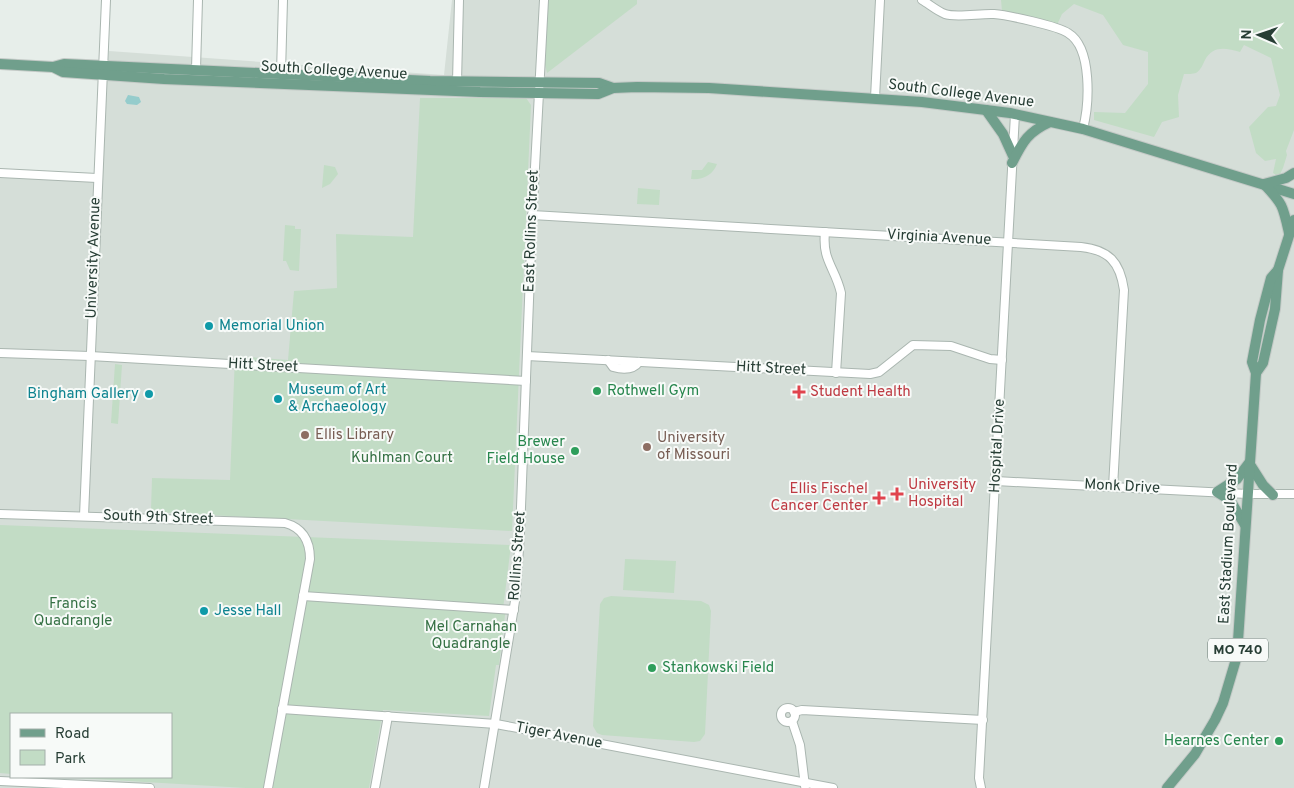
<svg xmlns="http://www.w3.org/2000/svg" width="1294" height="788" font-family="Overpass,sans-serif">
<rect width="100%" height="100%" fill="#e7eeea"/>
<path fill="#d5ded8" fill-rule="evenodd" d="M452,0H1294V788H0V174L97,180L109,51L444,75ZM11,714H171V777H11Z"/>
<g fill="#c2dcc5">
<polygon points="548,0 637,0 637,4 547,73 545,65"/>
<path d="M1001,0H1294V130L1286,151L1287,155L1283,168L1280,174L1276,175L1273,173L1276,159L1265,161L1256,153L1249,127L1268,107L1276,106L1280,95L1271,58L1244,45L1240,52C1226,48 1213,45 1205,60C1203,64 1201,70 1196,73C1193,74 1188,74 1184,74L1178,95L1179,117L1162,122L1154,137L1094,120V112L1125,113L1148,84V52L1123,45L1103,15L1074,4L1062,14L1057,25L1002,11Z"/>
<polygon points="420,98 526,98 531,105 512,531 155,512 151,510 152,478 230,480 235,356 288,360 294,291 337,288 336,234 413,237"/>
<path d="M708,162L717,164C713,175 703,180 691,179L692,170H702Z"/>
<polygon points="324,165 335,167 338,174 330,184 322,188"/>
<polygon points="638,188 660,190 659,205 637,204"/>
<polygon points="285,225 295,226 295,229 301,229 299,271 290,270 286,261 283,261"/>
<polygon points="115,364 122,365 118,424 111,423"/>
<polygon points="0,525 511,545 503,609 506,609 505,615 499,665 496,665 489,716 383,710 369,788 246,788 61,777 171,777 171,714 11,714 11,774 0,773"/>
<polygon points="625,559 676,561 674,593 623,590"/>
<polygon points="611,596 701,601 709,605 711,611 705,734 700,741 694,742 602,735 597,733 593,726 600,604 604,598"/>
</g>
<polygon fill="#95cccc" points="128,95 139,97 141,102 137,105 127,104 125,101"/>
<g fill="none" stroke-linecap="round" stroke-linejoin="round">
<g stroke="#aab6b0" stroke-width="10">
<g id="minor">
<path d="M922,0C929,4 937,11 945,14C956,18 982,13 994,14C1007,15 1058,26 1068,33C1093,48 1089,105 1083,129"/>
<polyline points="196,69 198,0"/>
<polyline points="281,73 283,0"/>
<polyline points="457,82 459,0"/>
<polyline points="875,98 880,0"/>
<polyline points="0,173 97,178"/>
<path d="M532,215L1081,247C1109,250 1120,262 1124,290L1113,487"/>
<path d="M825,232C822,261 835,267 841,293L836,373"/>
<polyline points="0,353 90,356 526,381"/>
<polyline points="527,356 870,374 879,372 913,345 951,346 990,359 1002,360"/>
<path d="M608,360L613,367C624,370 633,370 639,362"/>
<polyline points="996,481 1247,494 1294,494"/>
<path d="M0,514L285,523C303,528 310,541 310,559L268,788"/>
<polyline points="84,516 106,0"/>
<polyline points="303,596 514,610"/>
<circle cx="788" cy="715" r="7"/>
<polyline points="282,709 496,724 833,788"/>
<polyline points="794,712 802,710 983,720"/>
<polyline points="792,721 800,745 805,786"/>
<polyline points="0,781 150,788"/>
<polyline points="375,788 388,716"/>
<polyline points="484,788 516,595 520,533 532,223 544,0"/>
<polyline points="981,788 979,778 1015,114"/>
</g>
</g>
<g stroke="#c3c9c6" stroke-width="12">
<g id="major">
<polyline points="0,64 53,67 64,64 430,81 599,83 613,88"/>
<polyline points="53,67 63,72 164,79 480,92 598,94 613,88 637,87 709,88 922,102 1010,113 1083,129 1294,194"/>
<polyline points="986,110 1003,134 1013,156"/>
<path d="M1012,163C1023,141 1028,132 1050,122"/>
<path d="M1289,233C1283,206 1283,204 1264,184L1286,178L1294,173"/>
<polyline points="1256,373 1263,363 1275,309 1278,270 1294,220"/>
<polyline points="1245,525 1230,500 1217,492 1237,479 1249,463 1263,485 1273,495"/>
<polyline points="1167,788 1195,754 1215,720 1223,703 1237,656 1256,373 1252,362 1260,320 1271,278 1278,270"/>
</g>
</g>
<use href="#minor" stroke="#fff" stroke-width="8"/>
<use href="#major" stroke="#709f8c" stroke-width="10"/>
</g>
<g fill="#0f9aa8" stroke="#f7faf8" stroke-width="2">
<circle cx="209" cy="326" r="5"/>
<circle cx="149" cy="394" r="5"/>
<circle cx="278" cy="399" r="5"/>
<circle cx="204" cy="611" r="5"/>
</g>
<g fill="#2e9e5b" stroke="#f7faf8" stroke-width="2">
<circle cx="597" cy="391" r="5"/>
<circle cx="575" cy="451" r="5"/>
<circle cx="652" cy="668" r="5"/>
<circle cx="1279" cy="741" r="5"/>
</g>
<g fill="#e0444e" stroke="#f7faf8" stroke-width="2">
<path d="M796.5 384.5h5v5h5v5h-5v5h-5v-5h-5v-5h5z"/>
<path d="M894.5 486.5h5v5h5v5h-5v5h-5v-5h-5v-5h5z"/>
<path d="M876.5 490.5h5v5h5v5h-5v5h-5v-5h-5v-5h5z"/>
</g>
<g fill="#8d6e63" stroke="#f7faf8" stroke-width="2">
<circle cx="305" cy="435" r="5"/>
<circle cx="647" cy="447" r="5"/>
</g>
<g text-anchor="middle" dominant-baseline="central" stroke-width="4" stroke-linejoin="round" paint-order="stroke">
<rect fill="#f7faf8" stroke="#657670" stroke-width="1" x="1208" y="638.5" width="60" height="23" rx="4"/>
<g font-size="14" font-weight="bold" fill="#273e35">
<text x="1238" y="650">MO 740</text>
</g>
<g font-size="15" fill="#273e35" stroke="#f7faf8">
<text transform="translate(334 71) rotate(3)">South College Avenue</text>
<text transform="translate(961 94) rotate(7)">South College Avenue</text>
<text transform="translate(532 231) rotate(-88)">East Rollins Street</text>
<text transform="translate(939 238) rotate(3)">Virginia Avenue</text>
<text transform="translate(94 258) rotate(-88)">University Avenue</text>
<text transform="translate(263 366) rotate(3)">Hitt Street</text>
<text transform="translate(771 369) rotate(3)">Hitt Street</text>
<text transform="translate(998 446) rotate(-87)">Hospital Drive</text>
<text transform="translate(1122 487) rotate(3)">Monk Drive</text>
<text transform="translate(158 518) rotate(2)">South 9th Street</text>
<text transform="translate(1229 544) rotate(-87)">East Stadium Boulevard</text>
<text transform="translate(518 556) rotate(-86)">Rollins Street</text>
<text transform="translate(559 736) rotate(11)">Tiger Avenue</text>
</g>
<g font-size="15" fill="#0d838f" stroke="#f7faf8" text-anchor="start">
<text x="219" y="326">Memorial Union</text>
<text x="288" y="390">Museum of Art<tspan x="288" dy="17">&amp; Archaeology</tspan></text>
<text x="139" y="394" text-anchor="end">Bingham Gallery</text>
<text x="214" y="611">Jesse Hall</text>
</g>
<g font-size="15" fill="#27864d" stroke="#f7faf8" text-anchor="start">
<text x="607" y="391">Rothwell Gym</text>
<text x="565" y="442" text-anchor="end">Brewer<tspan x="565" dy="17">Field House</tspan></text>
<text x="662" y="668">Stankowski Field</text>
<text x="1269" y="741" text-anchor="end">Hearnes Center</text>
</g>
<g font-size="15" fill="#be3a42" stroke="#f7faf8" text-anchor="start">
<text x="810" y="392">Student Health</text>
<text x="908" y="485">University<tspan x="908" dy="17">Hospital</tspan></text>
<text x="868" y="489" text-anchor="end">Ellis Fischel<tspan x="868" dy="17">Cancer Center</tspan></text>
</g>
<g font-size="15" fill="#785e54" stroke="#f7faf8" text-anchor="start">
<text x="315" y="435">Ellis Library</text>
<text x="657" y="438">University<tspan x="657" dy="17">of Missouri</tspan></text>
</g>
<g font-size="15" fill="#357144" stroke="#f7faf8">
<text x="402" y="458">Kuhlman Court</text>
<text x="73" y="604">Francis<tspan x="73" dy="17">Quadrangle</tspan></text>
<text x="471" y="627">Mel Carnahan<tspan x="471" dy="17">Quadrangle</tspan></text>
</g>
</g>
<rect x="10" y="713" width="162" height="65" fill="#f7faf8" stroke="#a4afaa"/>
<rect x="20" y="729" width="25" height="8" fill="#709f8c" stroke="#a4afaa"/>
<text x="55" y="738" font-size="15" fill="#273e35">Road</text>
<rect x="20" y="750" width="25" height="15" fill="#c2dcc5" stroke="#a4afaa"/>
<text x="55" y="763" font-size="15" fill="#273e35">Park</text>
<g transform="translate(1259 35) rotate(272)" stroke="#f7faf8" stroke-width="4" paint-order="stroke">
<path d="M0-4L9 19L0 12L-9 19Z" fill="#273e35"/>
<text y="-8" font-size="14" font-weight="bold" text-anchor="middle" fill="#273e35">N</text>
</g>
</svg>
